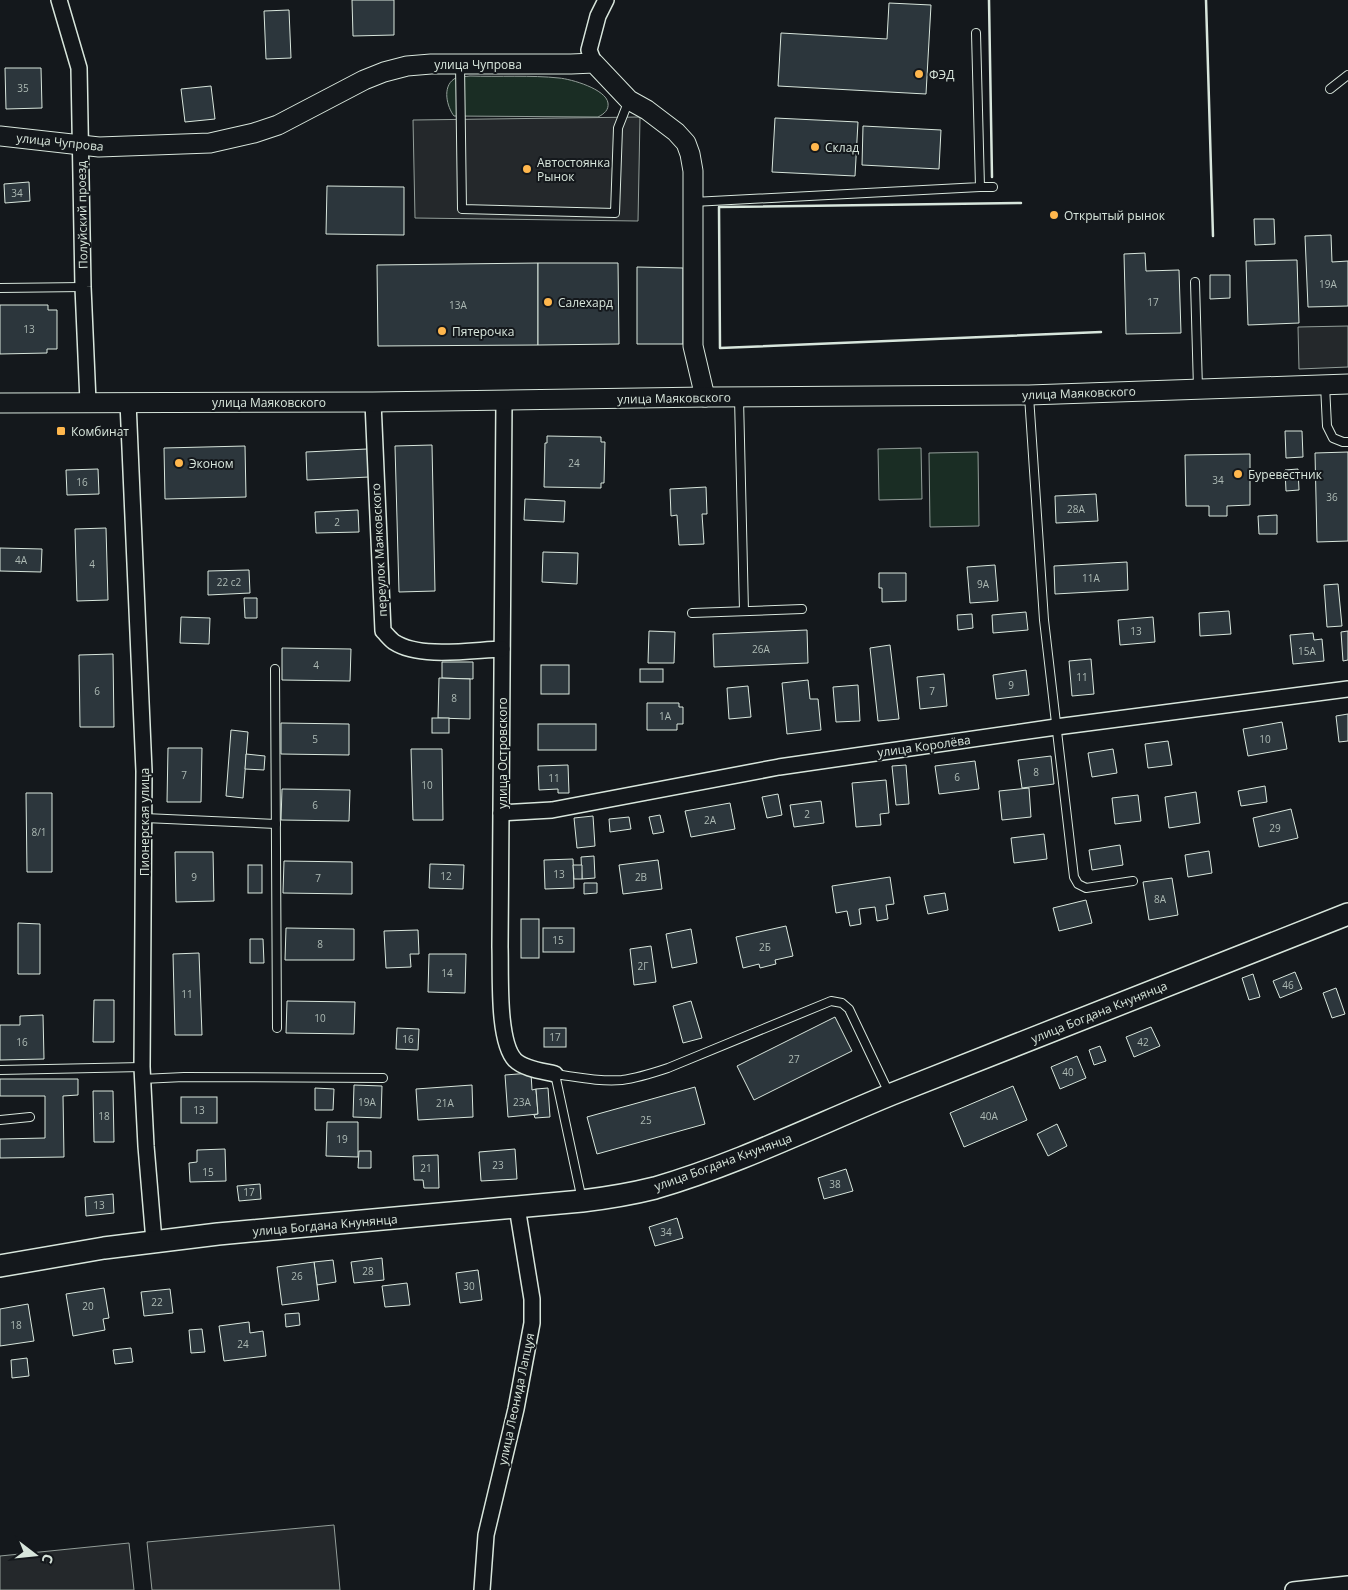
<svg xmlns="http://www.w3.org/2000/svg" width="1348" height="1590" font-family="'Open Sans',sans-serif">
<rect width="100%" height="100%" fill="#14181c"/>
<g fill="#1a2d24" stroke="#939e99">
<path d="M470,76C498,77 532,75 559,78C571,79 606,89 608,103C609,110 604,114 598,117L454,116C447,107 442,87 454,79C459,76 465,77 470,76Z"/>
<polygon points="921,448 922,499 879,500 878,449"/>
<polygon points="978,452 979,526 930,527 929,453"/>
</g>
<g fill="#24282b" stroke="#939e99">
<polygon points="640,117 638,221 415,218 413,120"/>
<polygon points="1348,326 1348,367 1299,369 1298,327"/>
<polygon points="334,1525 340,1590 152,1590 147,1542"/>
<polygon points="129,1543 134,1590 0,1590 0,1556"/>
</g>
<g fill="#2c363c" stroke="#d8e6dc">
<polygon points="352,0 394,0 394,35 353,36"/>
<polygon points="889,3 931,5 926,94 778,86 781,33 887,39"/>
<polygon points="289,10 291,58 266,59 264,11"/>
<polygon points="5,68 41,68 42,108 6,109"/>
<polygon points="211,86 215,119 185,122 181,89"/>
<polygon points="775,118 858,122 855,176 772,172"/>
<polygon points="863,126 941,130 939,169 862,165"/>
<polygon points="29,182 30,201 5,203 4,184"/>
<polygon points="327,186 404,187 404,235 326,234"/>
<polygon points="1254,219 1274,219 1275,244 1255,245"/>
<polygon points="1331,235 1332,262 1348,261 1348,306 1308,307 1305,236"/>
<polygon points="1145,253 1146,271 1179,270 1181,333 1126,334 1124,254"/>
<polygon points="1297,260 1299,323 1248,325 1246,261"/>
<polygon points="538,263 538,345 378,346 377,265"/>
<polygon points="538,263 618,263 619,344 538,345"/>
<polygon points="637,267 683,268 683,344 637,344"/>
<polygon points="1210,275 1230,275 1230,298 1210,299"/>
<polygon points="0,305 48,305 48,310 57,310 57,349 47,349 47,353 0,354"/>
<polygon points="1285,431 1302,431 1303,457 1286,458"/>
<polygon points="547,436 601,437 601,442 605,442 604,483 601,483 601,488 544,487 545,443 547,443"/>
<polygon points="432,445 435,591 399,592 395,446"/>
<polygon points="245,446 246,497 165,499 164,448"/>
<polygon points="367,449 369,477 307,480 306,452"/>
<polygon points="1348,452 1348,541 1317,542 1315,453"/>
<polygon points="1250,454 1250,505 1227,506 1227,516 1209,516 1209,506 1186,506 1185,455"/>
<polygon points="98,469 99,494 67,495 66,470"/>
<polygon points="1298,469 1299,490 1286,491 1285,470"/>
<polygon points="706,487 707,514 702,514 704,544 679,545 677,515 671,516 670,489"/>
<polygon points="1096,494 1098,521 1056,523 1055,496"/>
<polygon points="525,499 565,501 564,522 524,520"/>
<polygon points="358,510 359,532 316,533 315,512"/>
<polygon points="1277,515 1277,534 1259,534 1258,516"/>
<polygon points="106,528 108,600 77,601 75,529"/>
<polygon points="0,548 42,549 41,572 0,571"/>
<polygon points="543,552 578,553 577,584 542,582"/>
<polygon points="1127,562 1128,590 1055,594 1054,566"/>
<polygon points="995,565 998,601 970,603 967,567"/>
<polygon points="249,570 250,593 208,595 208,571"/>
<polygon points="879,573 906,573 906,601 882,602 882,588 879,588"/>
<polygon points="1338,584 1342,626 1327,627 1324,585"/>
<polygon points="244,598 257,598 257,618 245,618"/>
<polygon points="1229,611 1231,634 1200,636 1199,613"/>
<polygon points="1026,612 1028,630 993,633 992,615"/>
<polygon points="972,614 973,628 958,630 957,615"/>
<polygon points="181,617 210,618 209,644 180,643"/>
<polygon points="1153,617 1155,642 1120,645 1118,620"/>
<polygon points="807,630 808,663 714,667 713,634"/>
<polygon points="649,631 675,632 674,663 648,663"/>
<polygon points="1348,631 1348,660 1343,661 1341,632"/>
<polygon points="1313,633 1314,640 1322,639 1324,661 1293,664 1290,635"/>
<polygon points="890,645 899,719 878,721 870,648"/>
<polygon points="282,648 351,649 350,681 282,680"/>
<polygon points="113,654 114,727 80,727 79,655"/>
<polygon points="1091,659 1094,694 1072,696 1069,661"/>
<polygon points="442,662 473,662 473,679 442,678"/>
<rect x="541" y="665" width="28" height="29"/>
<rect x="640" y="669" width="23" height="13"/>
<polygon points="1026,670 1029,695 996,699 993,675"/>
<polygon points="944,674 947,706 920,709 917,677"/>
<polygon points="439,678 470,679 470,719 438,718"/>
<polygon points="808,680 810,699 818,699 821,730 787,734 782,683"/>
<polygon points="858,685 860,721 836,722 833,687"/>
<polygon points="748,686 751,717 729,719 727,688"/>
<polygon points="647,703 679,703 679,707 683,707 683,724 677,724 677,730 647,730"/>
<polygon points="1348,714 1348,741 1339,742 1336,716"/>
<rect x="432" y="718" width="17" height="15"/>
<polygon points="1282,722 1287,749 1248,756 1243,729"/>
<polygon points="281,723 349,724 349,755 281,754"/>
<rect x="538" y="724" width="58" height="26"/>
<polygon points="231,730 248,732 243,798 226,796"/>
<polygon points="1168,741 1172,765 1148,768 1145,744"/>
<polygon points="168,748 202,748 201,802 167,802"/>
<polygon points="411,749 442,749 443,820 413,820"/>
<polygon points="1113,749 1117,773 1092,777 1088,753"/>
<polygon points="246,754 265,756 264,770 245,769"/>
<polygon points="1051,756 1054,784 1022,788 1018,760"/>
<polygon points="975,761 979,789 939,794 935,766"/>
<polygon points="568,765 569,793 558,793 558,789 539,790 538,766"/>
<polygon points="906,765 909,804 896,805 892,766"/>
<polygon points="886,780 889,813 880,814 881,825 856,827 852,783"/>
<polygon points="1265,786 1267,802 1241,806 1238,791"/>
<polygon points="1029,788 1031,817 1002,820 999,791"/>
<polygon points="282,789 350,790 349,821 281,820"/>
<polygon points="1196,792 1200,823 1169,828 1165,797"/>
<polygon points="26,793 52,793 52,872 27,872"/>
<polygon points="778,794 782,815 767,818 762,797"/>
<polygon points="1138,795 1141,821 1115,824 1112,798"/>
<polygon points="821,801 824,823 794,827 790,805"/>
<polygon points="730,803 735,829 691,837 685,811"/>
<polygon points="1291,809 1298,838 1259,847 1253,818"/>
<polygon points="660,815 664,832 653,834 649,817"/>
<polygon points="593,816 595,846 577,848 574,818"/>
<polygon points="629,817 631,829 610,832 609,819"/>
<polygon points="1044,834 1047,859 1014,863 1011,838"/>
<polygon points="1120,845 1123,865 1092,870 1089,850"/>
<polygon points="1209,851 1212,873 1188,877 1185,855"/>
<polygon points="175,852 213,852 214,901 176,902"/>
<polygon points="594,856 595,878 582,879 581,857"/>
<polygon points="573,859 574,888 545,889 544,860"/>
<polygon points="658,860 662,889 623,894 619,865"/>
<polygon points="284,861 352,862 352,894 283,893"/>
<polygon points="430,864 464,865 463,889 429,888"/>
<rect x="248" y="865" width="14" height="28"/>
<polygon points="573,865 582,865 582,879 574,879"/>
<polygon points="890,877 894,904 886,905 888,919 877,921 875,907 859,909 861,924 850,926 847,911 836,913 832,886"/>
<polygon points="1172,878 1178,915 1149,920 1143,882"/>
<polygon points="584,883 597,883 597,893 584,894"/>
<polygon points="945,893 948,910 928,914 924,896"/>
<polygon points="1086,900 1092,923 1059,931 1053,908"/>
<rect x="521" y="919" width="18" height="39"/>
<polygon points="18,923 40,924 40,974 18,974"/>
<polygon points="786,926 793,956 775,960 776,964 760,968 759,964 743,968 736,937"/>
<polygon points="286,928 354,929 354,960 285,960"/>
<rect x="543" y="928" width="31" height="24"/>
<polygon points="691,929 697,963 672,968 666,934"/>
<polygon points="418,930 419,954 410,954 411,967 386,968 384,931"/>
<polygon points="250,939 263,939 264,963 250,963"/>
<polygon points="651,946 656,982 634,985 630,949"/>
<polygon points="199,953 202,1035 175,1035 173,954"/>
<polygon points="429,954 466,954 465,993 428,992"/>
<polygon points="1295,972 1302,989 1280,998 1273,981"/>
<polygon points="1253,974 1260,997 1249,1000 1242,978"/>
<polygon points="1336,988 1345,1014 1332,1018 1323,993"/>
<polygon points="94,1000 114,1000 114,1042 93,1042"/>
<polygon points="287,1001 355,1002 354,1034 286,1033"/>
<polygon points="691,1001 702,1038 683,1043 673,1006"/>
<polygon points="43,1015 44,1059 0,1060 0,1025 20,1025 20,1016"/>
<polygon points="835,1017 852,1051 754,1100 737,1066"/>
<polygon points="1151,1027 1160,1046 1134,1057 1126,1037"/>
<polygon points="397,1028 419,1029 418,1050 396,1049"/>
<rect x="544" y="1028" width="22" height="19"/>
<polygon points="1100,1046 1106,1061 1094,1065 1089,1050"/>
<polygon points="1077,1056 1086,1078 1060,1089 1051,1067"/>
<polygon points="531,1073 532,1090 536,1089 538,1114 508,1117 505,1075"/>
<polygon points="0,1079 78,1079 78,1095 63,1096 64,1157 0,1158 0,1139 45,1138 45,1096 0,1096"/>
<polygon points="354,1085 382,1086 381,1118 353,1117"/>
<polygon points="472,1085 473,1117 418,1120 416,1089"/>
<polygon points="1013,1086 1027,1120 964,1147 950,1113"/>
<polygon points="695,1087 705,1124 597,1154 587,1117"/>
<polygon points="315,1088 334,1089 333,1110 315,1110"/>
<polygon points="548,1088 550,1117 535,1118 534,1115 538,1114 536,1089"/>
<polygon points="93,1091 113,1091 114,1142 94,1142"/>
<rect x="181" y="1097" width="36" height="26"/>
<polygon points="327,1122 358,1122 358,1157 326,1156"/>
<polygon points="1057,1124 1067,1146 1048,1156 1037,1134"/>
<polygon points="225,1149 226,1181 190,1182 189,1163 197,1162 197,1150"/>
<polygon points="515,1149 517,1179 481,1181 479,1152"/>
<polygon points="359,1151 371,1151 371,1168 358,1168"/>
<polygon points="438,1155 439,1188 424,1188 423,1180 414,1180 413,1156"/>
<polygon points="846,1169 853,1191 824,1199 818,1178"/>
<polygon points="260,1184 261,1199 239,1201 237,1186"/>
<polygon points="113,1194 114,1213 86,1216 85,1197"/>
<polygon points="677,1218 683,1238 655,1246 649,1227"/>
<polygon points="382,1258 384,1280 354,1283 351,1262"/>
<polygon points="333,1260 336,1282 317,1285 314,1262"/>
<polygon points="314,1262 319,1300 282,1305 277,1267"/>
<polygon points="478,1270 482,1300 460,1303 456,1273"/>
<polygon points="407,1283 410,1305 385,1307 382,1286"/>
<polygon points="104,1288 109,1318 103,1319 105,1330 73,1336 66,1294"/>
<polygon points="170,1289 173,1313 144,1316 141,1292"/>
<polygon points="28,1304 34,1341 0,1346 0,1309"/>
<polygon points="299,1313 300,1325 286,1327 285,1314"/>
<polygon points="249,1322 250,1333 263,1331 266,1356 224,1361 219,1326"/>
<polygon points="202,1329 205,1352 191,1353 189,1330"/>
<polygon points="131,1348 133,1362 115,1364 113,1350"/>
<polygon points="27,1358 29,1376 12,1378 11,1360"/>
</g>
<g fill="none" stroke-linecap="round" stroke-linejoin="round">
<g stroke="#d8e6dc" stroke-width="10">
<g id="service">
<polyline points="460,64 462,209 615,213 618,128 629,100"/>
<polyline points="1330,89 1348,75"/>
<polyline points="980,187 993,187"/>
<polyline points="693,202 980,187 976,33"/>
<polyline points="1195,282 1198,389"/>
<polyline points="0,288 83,287"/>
<polyline points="1325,385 1327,426 1333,438 1343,442 1348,442"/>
<polyline points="1029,396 1044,620 1074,877 1078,884 1086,888 1133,881"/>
<polyline points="739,398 744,611"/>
<polyline points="692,613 802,609"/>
<polyline points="275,669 277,1028"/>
<polyline points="145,818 276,824"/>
<polyline points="0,1070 142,1067"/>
<polyline points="142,1079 184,1077 383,1078"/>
<polyline points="0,1120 30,1117"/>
<path d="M582,1200L555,1074C577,1077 600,1082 622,1080C638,1078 653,1073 668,1068L831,1001L842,1003L849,1009L889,1093"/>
</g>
</g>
<g stroke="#d8e6dc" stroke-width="18">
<g id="minor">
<polyline points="59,0 79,68 83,287 88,402"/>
<polyline points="594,63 589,50 598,16 606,0"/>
<path d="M504,401L500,947C501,973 497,1041 515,1060C524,1069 543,1071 555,1074"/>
<polyline points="128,402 144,771 142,1067 146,1146 154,1241"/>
<path d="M373,402L383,631C387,635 390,639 394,642C420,659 472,650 502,649"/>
<polyline points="501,813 552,810 779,767 1056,727 1348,689"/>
<polyline points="482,1590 486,1535 516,1409 532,1323 532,1299 517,1207"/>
<polyline points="1293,1590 1348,1584"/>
</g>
</g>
<g stroke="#d8e6dc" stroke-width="21">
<g id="tertiary">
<polyline points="0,136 99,147 210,143 254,133 278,125 364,80 384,72 407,66 431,64 571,64 594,63 629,100 647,110 676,132 686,143 690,154 693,171 693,346 705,397"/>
<polyline points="0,403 373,402 705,397 1029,395 1348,384"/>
</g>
</g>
<g stroke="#d8e6dc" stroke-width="24">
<path id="secondary" d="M0,1266L104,1248L218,1234L582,1201C607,1198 631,1194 655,1188C737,1164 814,1126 892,1094C1044,1033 1196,973 1348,914"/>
</g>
<use href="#service" stroke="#14181c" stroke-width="8"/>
<use href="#minor" stroke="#14181c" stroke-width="15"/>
<use href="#tertiary" stroke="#14181c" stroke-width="19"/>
<use href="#secondary" stroke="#14181c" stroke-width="21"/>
<g stroke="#d8e6dc" stroke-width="2.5">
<polyline points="989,0 992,177"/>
<polyline points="1206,0 1213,236"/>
<polyline points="1021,203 719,207 720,348 1101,332"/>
</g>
</g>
<g fill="#ffb74d" stroke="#14181c" stroke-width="2">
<circle cx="919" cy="74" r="5"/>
<circle cx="815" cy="147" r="5"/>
<circle cx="527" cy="169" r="5"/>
<circle cx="1054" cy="215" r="5"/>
<circle cx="548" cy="302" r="5"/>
<circle cx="442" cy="331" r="5"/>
<rect x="56" y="426" width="10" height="10" rx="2.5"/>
<circle cx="179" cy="463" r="5"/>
<circle cx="1238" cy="474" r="5"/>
</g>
<g text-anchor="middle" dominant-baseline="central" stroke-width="4" stroke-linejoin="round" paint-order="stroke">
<g font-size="10" fill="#adbab4">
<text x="23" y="88">35</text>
<text x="17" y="193">34</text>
<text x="1328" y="284">19А</text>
<text x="1153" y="302">17</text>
<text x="458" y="305">13А</text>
<text x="29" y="329">13</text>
<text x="574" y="463">24</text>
<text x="1218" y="480">34</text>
<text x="82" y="482">16</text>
<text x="1332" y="497">36</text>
<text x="1076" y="509">28А</text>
<text x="337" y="522">2</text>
<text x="21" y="560">4А</text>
<text x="92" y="564">4</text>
<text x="1091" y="578">11А</text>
<text x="229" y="582">22 с2</text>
<text x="983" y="584">9А</text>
<text x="1136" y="631">13</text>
<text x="761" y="649">26А</text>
<text x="1307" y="651">15А</text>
<text x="316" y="665">4</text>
<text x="1082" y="677">11</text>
<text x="1011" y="685">9</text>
<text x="97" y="691">6</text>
<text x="932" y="691">7</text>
<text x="454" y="698">8</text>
<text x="665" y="716">1А</text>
<text x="315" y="739">5</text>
<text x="1265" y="739">10</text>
<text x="1036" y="772">8</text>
<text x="184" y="775">7</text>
<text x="957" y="777">6</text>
<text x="554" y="778">11</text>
<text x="427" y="785">10</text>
<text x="315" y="805">6</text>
<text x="807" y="814">2</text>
<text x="710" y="820">2А</text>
<text x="1275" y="828">29</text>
<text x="39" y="832">8/1</text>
<text x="559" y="874">13</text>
<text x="446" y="876">12</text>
<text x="194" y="877">9</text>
<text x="641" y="877">2В</text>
<text x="318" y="878">7</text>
<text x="1160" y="899">8А</text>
<text x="558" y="940">15</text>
<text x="320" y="944">8</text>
<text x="765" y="947">2Б</text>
<text x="643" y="966">2Г</text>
<text x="447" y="973">14</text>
<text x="1288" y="985">46</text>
<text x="187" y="994">11</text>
<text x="320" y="1018">10</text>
<text x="555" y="1037">17</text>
<text x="408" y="1039">16</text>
<text x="22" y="1042">16</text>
<text x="1143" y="1042">42</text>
<text x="794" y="1059">27</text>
<text x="1068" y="1072">40</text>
<text x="367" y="1102">19А</text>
<text x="522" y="1102">23А</text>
<text x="445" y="1103">21А</text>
<text x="199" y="1110">13</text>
<text x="104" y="1116">18</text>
<text x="989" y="1116">40А</text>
<text x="646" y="1120">25</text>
<text x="342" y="1139">19</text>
<text x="498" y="1165">23</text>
<text x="426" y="1168">21</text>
<text x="208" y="1172">15</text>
<text x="835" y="1184">38</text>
<text x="249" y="1192">17</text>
<text x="99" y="1205">13</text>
<text x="666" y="1232">34</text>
<text x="368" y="1271">28</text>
<text x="297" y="1276">26</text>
<text x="469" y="1286">30</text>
<text x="157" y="1302">22</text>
<text x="88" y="1306">20</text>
<text x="16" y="1325">18</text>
<text x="243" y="1344">24</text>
</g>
<g font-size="12" fill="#d8e6dc" stroke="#14181c">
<text x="478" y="64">улица Чупрова</text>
<text transform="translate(60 142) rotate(6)">улица Чупрова</text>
<text transform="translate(82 215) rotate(-91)">Полуйский проезд</text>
<text transform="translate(1079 393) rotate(-2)">улица Маяковского</text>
<text transform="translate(674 398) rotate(-1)">улица Маяковского</text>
<text x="269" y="402">улица Маяковского</text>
<text transform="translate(379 550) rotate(-93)">переулок Маяковского</text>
<text transform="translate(924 746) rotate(-8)">улица Королёва</text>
<text transform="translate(502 753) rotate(-90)">улица Островского</text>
<text transform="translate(144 822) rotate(-90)">Пионерская улица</text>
<text transform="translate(1099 1012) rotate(-22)">улица Богдана Кнунянца</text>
<text transform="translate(723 1162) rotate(-20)">улица Богдана Кнунянца</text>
<text transform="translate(325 1225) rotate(-5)">улица Богдана Кнунянца</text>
<text transform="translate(516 1399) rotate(-78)">улица Леонида Лапцуя</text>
</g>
<g font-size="12" fill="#d8e6dc" stroke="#14181c" text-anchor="start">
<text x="929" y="74">ФЭД</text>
<text x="825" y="147">Склад</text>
<text x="537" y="162">Автостоянка<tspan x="537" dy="14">Рынок</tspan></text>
<text x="1064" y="215">Открытый рынок</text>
<text x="558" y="302">Салехард</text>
<text x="452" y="331">Пятерочка</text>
<text x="71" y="431">Комбинат</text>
<text x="189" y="463">Эконом</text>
<text x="1248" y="474">Буревестник</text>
</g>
</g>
<g transform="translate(35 1555) rotate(106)" stroke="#14181c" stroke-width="4" paint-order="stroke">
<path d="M0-4L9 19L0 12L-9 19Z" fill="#d8e6dc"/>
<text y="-8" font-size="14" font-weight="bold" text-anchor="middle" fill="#d8e6dc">С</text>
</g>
</svg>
